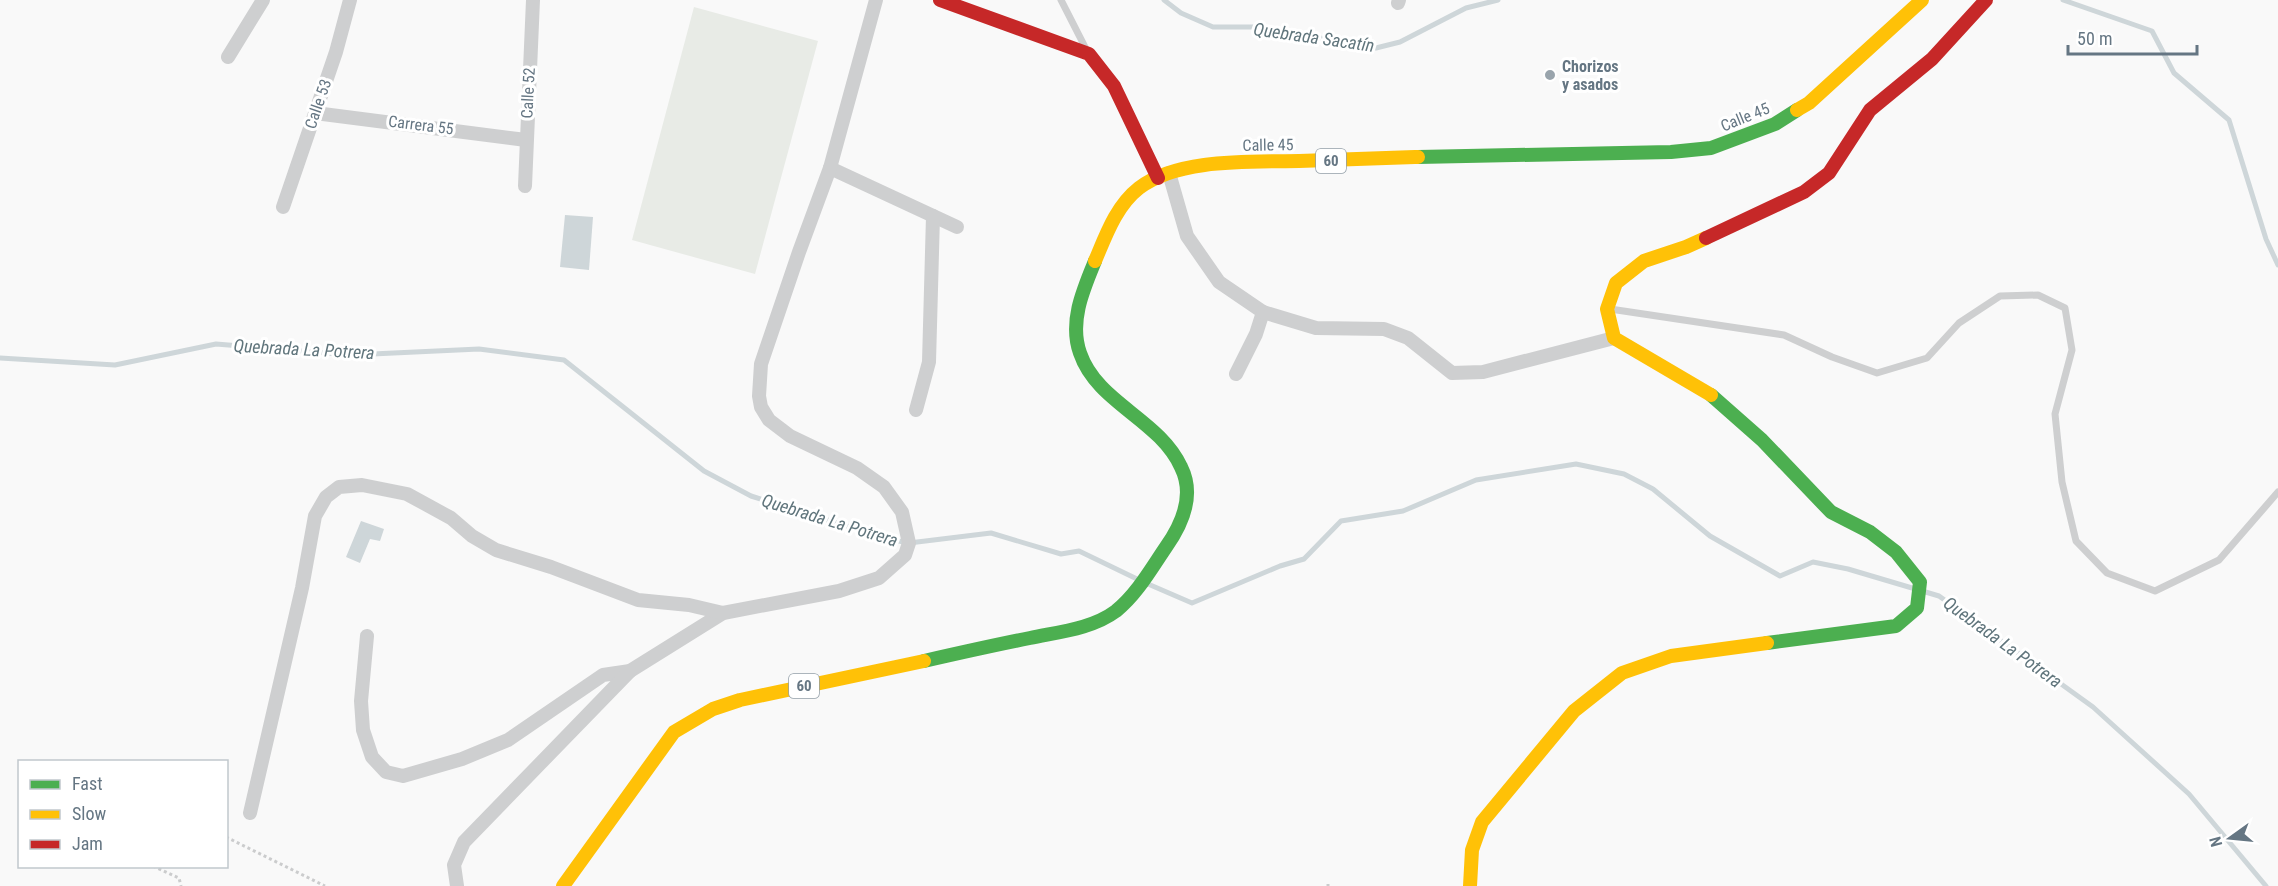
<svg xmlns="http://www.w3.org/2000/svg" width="2278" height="886" font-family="'Roboto Condensed',sans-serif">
<rect width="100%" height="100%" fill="#f9f9f9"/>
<polygon fill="#e8ebe6" points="694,7 818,41 755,274 632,240"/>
<g fill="#ced6d9">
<polygon points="565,215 593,217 589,270 560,267"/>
<polygon points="361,521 384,529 380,541 370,539 360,563 346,557"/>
</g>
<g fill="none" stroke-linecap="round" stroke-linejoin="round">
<g stroke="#ced6d9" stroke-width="5">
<polyline points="1164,0 1181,13 1213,27 1258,27 1376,48 1400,42 1466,8 1498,0"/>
<polyline points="2063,0 2152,31 2174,73 2229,120 2266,239 2278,265"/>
<polyline points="0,358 115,365 216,344 351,355 479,349 564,360 704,471 751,496 888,539 909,543 991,533 1061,554 1079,551 1137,579"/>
<polyline points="1148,584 1192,603 1280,566 1304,559 1341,521 1403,511 1476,480 1576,464 1624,474 1653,489 1710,536 1780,576 1813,562 1848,569 1939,596 2093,707 2189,794 2266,886"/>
</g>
<g stroke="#cbcccd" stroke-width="3" stroke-dasharray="3 3" stroke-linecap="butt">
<polyline points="226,837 325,886"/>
<polyline points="153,866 179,878 181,886"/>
<polyline points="1328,886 1328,884"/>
</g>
<g stroke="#cecfd0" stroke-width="7">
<polyline points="1061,0 1086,49"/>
<polyline points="1610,309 1784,335 1832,357 1877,373 1927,358 1959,323 2000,296 2038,295 2065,308 2072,350 2055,414 2062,482 2076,541 2107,573 2155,591 2219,560 2278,492"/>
</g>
<g stroke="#cecfd0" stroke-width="14">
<polyline points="1398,3 1399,0"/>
<polyline points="228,57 263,0"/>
<polyline points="315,113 526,140"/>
<polyline points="830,168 957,227"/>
<polyline points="1169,173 1187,236 1219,282 1263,312 1256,334 1236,374"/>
<polyline points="525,186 533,0"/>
<polyline points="283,207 336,52 350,0"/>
<polyline points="1263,312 1316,328 1384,329 1408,338 1452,373 1483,372 1614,338"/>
<polyline points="916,410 929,362 933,216"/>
<polyline points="367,636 361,701 363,730 372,757 386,772 403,776 462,759 508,740 603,675 630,671 723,613 839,591 879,578 905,555 909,543 902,512 884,487 857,468 790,436 769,420 761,407 759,396 761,364 799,252 830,168 876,0"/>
<polyline points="250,813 302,588 315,516 326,497 339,487 362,485 407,494 451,518 472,536 496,550 551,567 638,600 689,605 723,613"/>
<polyline points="457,886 454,865 464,842 630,671"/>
</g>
<g stroke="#4caf50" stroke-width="14">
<polyline points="1418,157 1671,152 1711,148 1775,124 1797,110"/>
<polyline points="1711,395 1762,440 1831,512 1870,532 1896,552 1920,582 1917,608 1896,626 1767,643"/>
<path d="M924,661C959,653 995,645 1030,638C1058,632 1092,629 1116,611C1137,594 1151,569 1166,547C1183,523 1195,495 1181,467C1159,419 1097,403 1080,353C1069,322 1083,290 1095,261"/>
</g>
<g stroke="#ffc107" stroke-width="14">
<polyline points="1797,110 1809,103 1922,0"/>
<polyline points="1706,238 1686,247 1644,261 1616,283 1607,309 1614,338 1711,395"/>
<path d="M1095,261C1106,235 1116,206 1139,188C1178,158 1251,162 1299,161C1338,160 1378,158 1418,157"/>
<polyline points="563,886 674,732 713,709 740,700 924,661"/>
<polyline points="1470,886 1472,850 1482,822 1574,711 1622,673 1671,656 1767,643"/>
</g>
<g stroke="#c62828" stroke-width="14">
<polyline points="940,0 1089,54 1114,86 1158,178"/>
<polyline points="1706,238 1804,192 1829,173 1870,110 1932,59 1986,0"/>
</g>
</g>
<circle fill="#99a4ac" stroke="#fff" stroke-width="2" cx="1550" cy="75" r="6"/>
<g text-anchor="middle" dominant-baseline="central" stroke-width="6" stroke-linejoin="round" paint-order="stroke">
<g fill="#fff" stroke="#939fa8" stroke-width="1.5">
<rect x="1316" y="149" width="30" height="24" rx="4.5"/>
<rect x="789" y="674" width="30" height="24" rx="4.5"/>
</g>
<g font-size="15" font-weight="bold" fill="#657683">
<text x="1331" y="161">60</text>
<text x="804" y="686">60</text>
</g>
<g font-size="16" font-weight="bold" fill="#657683" stroke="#fff" text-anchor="start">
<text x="1562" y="66">Chorizos<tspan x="1562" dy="18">y asados</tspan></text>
</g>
<g font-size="16" fill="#657683" stroke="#fff">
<text transform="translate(528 93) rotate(-87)">Calle 52</text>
<text transform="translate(318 104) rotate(-71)">Calle 53</text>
<text transform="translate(1745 117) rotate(-22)">Calle 45</text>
<text transform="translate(421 125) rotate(7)">Carrera 55</text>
<text transform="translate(1268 145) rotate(-1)">Calle 45</text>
</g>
<g font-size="18" font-style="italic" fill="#60757c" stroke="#fff">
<text transform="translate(1314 37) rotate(8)">Quebrada Sacatín</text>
<text transform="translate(304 349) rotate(3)">Quebrada La Potrera</text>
<text transform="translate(830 520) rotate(17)">Quebrada La Potrera</text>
<text transform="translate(2003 642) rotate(36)">Quebrada La Potrera</text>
</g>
</g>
<rect x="18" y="760" width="210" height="108" fill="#ffffff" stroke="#c1c8cd" stroke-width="1.5"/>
<rect x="30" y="780" width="30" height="9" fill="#4caf50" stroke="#c1c8cd" stroke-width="1.5"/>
<text x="72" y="790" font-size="18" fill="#657683">Fast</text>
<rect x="30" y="810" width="30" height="9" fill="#ffc107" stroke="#c1c8cd" stroke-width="1.5"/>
<text x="72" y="820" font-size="18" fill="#657683">Slow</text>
<rect x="30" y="840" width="30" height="9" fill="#c62828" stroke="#c1c8cd" stroke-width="1.5"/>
<text x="72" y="850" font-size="18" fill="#657683">Jam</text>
<g transform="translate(2230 838) rotate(255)" stroke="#ffffff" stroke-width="4.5" paint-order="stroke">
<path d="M0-4.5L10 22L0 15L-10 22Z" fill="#657683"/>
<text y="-9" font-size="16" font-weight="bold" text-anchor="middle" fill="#657683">N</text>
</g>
<path d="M2068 45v9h129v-9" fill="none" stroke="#657683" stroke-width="3"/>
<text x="2077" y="45" font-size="18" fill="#657683" stroke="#ffffff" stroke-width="4.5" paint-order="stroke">50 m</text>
</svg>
